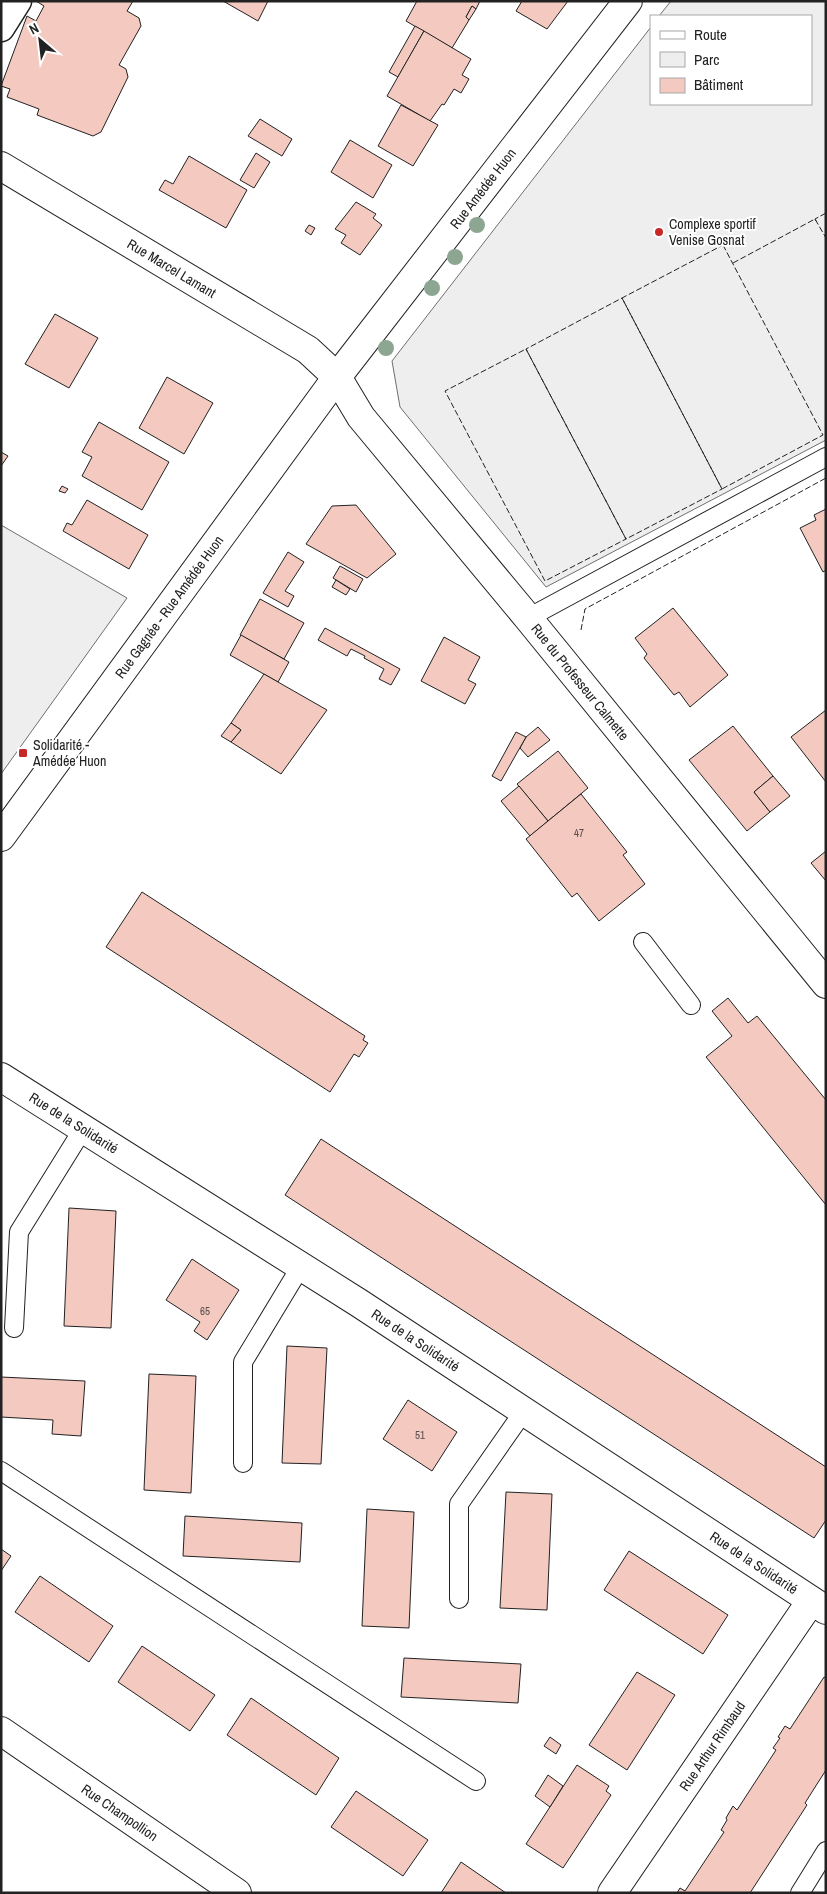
<svg xmlns="http://www.w3.org/2000/svg" width="827" height="1894" font-family="'Archivo Narrow',sans-serif">
<rect width="100%" height="100%" fill="#fff"/>
<g fill="#eee" stroke="#6f6f6f">
<polygon points="671,1 826,1 826,440 546,587 400,407 392,361 651,27 651,104 811,104 811,16 659,16"/>
<polygon points="1,525 127,598 1,774"/>
</g>
<g fill="#f3c9c0" stroke="#222">
<polygon points="36,1 133,1 127,11 139,18 141,26 119,65 126,69 128,77 101,132 93,136 37,115 39,109 7,97 10,89 1,86 27,16 36,21 44,6"/>
<polygon points="223,1 268,1 258,21"/>
<polygon points="417,1 480,1 476,9 472,6 466,17 469,20 452,48 406,21"/>
<polygon points="522,1 568,1 547,29 516,11"/>
<polygon points="472,6 476,9 469,20 466,17"/>
<polygon points="415,26 424,31 398,77 389,72"/>
<polygon points="424,31 471,59 462,75 469,79 461,93 454,89 444,105 442,104 430,121 387,96"/>
<polygon points="401,105 438,125 413,166 378,146"/>
<polygon points="260,119 292,139 282,156 248,136"/>
<polygon points="350,140 392,165 373,198 331,172"/>
<polygon points="256,153 270,162 254,188 240,180"/>
<polygon points="189,156 247,190 226,228 159,190 165,180 173,184"/>
<polygon points="356,202 376,214 373,218 382,225 360,255 341,243 346,235 335,229"/>
<polygon points="309,225 315,228 311,235 305,231"/>
<polygon points="55,314 98,338 69,388 25,364"/>
<polygon points="167,377 213,403 184,454 139,428"/>
<polygon points="99,422 169,462 142,510 82,476 92,457 82,452"/>
<polygon points="1,452 8,456 1,466"/>
<polygon points="62,486 68,489 65,493 59,491"/>
<polygon points="87,500 148,535 129,569 63,531 67,523 72,525"/>
<polygon points="356,505 396,554 367,578 306,544 332,506"/>
<polygon points="826,509 826,570 823,572 800,528 816,520 814,515"/>
<polygon points="288,552 304,562 285,591 294,596 288,607 263,593"/>
<polygon points="340,566 363,579 356,592 333,578"/>
<polygon points="336,580 350,589 346,595 332,587"/>
<polygon points="260,599 304,623 284,659 240,635"/>
<polygon points="673,608 728,675 690,707 679,692 674,695 644,658 647,654 635,638"/>
<polygon points="325,628 400,669 391,685 379,679 384,669 364,658 365,656 351,649 347,656 318,640"/>
<polygon points="241,635 289,662 278,682 230,655"/>
<polygon points="444,637 480,657 468,680 476,684 465,704 421,681"/>
<polygon points="264,674 327,710 281,774 231,742 241,730 231,723"/>
<polygon points="826,710 826,782 791,737"/>
<polygon points="231,723 241,730 231,742 221,736"/>
<polygon points="733,726 773,776 754,792 770,812 747,831 689,760"/>
<polygon points="538,727 550,740 528,757 520,748 526,737"/>
<polygon points="516,732 526,737 501,781 492,776"/>
<polygon points="558,751 588,788 548,821 517,784"/>
<polygon points="773,776 790,796 770,812 754,792"/>
<polygon points="519,786 548,821 530,836 501,801"/>
<polygon points="581,794 627,852 623,855 645,884 599,921 577,893 572,897 526,839"/>
<polygon points="826,851 826,881 811,863"/>
<polygon points="142,892 365,1036 363,1040 368,1043 359,1057 354,1054 330,1092 106,947"/>
<polygon points="728,998 748,1023 757,1016 826,1100 826,1205 706,1057 732,1036 712,1011"/>
<polygon points="321,1139 826,1467 826,1520 814,1538 285,1195"/>
<polygon points="69,1208 116,1211 111,1328 64,1326"/>
<polygon points="192,1259 239,1290 207,1340 194,1331 200,1322 166,1300"/>
<polygon points="287,1346 327,1348 321,1464 282,1463"/>
<polygon points="149,1374 196,1376 191,1493 144,1490"/>
<polygon points="1,1377 85,1381 81,1436 52,1434 53,1420 1,1417"/>
<polygon points="408,1400 457,1432 432,1471 383,1439"/>
<polygon points="506,1492 552,1494 547,1610 500,1608"/>
<polygon points="367,1509 414,1512 409,1628 362,1626"/>
<polygon points="185,1516 302,1523 300,1562 183,1556"/>
<polygon points="1,1549 11,1556 1,1571"/>
<polygon points="629,1551 728,1615 703,1654 604,1590"/>
<polygon points="40,1576 113,1626 89,1662 15,1612"/>
<polygon points="142,1646 215,1695 190,1731 118,1682"/>
<polygon points="404,1658 521,1664 518,1703 401,1697"/>
<polygon points="637,1672 675,1695 627,1770 589,1745"/>
<polygon points="824,1677 826,1678 826,1770 805,1803 807,1805 750,1893 677,1893 680,1888 685,1891 724,1832 721,1830 727,1820 726,1818 733,1806 737,1810 776,1750 773,1748 780,1738 778,1737 785,1726 790,1729"/>
<polygon points="251,1698 339,1758 316,1795 227,1735"/>
<polygon points="550,1737 561,1745 556,1754 544,1746"/>
<polygon points="577,1765 609,1786 606,1791 611,1795 563,1868 526,1844"/>
<polygon points="548,1775 563,1786 550,1807 535,1796"/>
<polygon points="356,1791 428,1840 403,1876 331,1827"/>
<polygon points="461,1862 506,1893 441,1893"/>
</g>
<g fill="none" stroke-linecap="round" stroke-linejoin="round">
<g stroke="#222" stroke-width="20">
<g id="service">
<polyline points="528,618 826,457"/>
<polyline points="643,942 691,1005"/>
<polyline points="14,1328 19,1232 83,1129"/>
<polyline points="243,1463 243,1362 301,1266"/>
<polyline points="1,1471 476,1781"/>
<polyline points="459,1599 459,1504 524,1411"/>
<polyline points="800,1893 826,1851"/>
</g>
</g>
<g stroke="#222" stroke-width="29">
<polyline id="pedestrian" points="1,28 18,1"/>
</g>
<g stroke="#222" stroke-width="30">
<g id="minor">
<path id="s1" d="M1,166L308,350L337,377L361,417L528,618L826,984"/>
<path id="s2" d="M1,1077L359,1303L826,1610"/>
<path id="s3" d="M1,1731L237,1893"/>
<path id="s4" d="M612,1893L811,1601"/>
</g>
</g>
<g stroke="#222" stroke-width="30">
<g id="tertiary">
<path id="s5" d="M1,837L337,377L628,1"/>
</g>
</g>
<use href="#service" stroke="#fff" stroke-width="18"/>
<use href="#pedestrian" stroke="#fff" stroke-width="26"/>
<use href="#minor" stroke="#fff" stroke-width="28"/>
<use href="#tertiary" stroke="#fff" stroke-width="28"/>
<g stroke="#222" stroke-width="1" stroke-dasharray="6 2.5" stroke-linecap="butt">
<polyline points="816,221 815,219 826,213"/>
<polygon points="723,245 823,435 722,489 622,298"/>
<polyline points="733,263 815,219 826,238"/>
<polygon points="622,298 722,489 626,539 526,349"/>
<polygon points="526,349 626,539 545,581 445,391"/>
<polyline points="581,630 585,609 826,478"/>
</g>
</g>
<g fill="#8da692">
<circle cx="477" cy="225" r="8"/>
<circle cx="455" cy="257" r="8"/>
<circle cx="432" cy="288" r="8"/>
<circle cx="386" cy="348" r="8"/>
</g>
<g fill="#c62828" stroke="#fff" stroke-width="2">
<circle cx="659" cy="232" r="5"/>
<rect x="18" y="748" width="10" height="10" rx="2.5"/>
</g>
<g text-anchor="middle" dominant-baseline="central" stroke-width="4" stroke-linejoin="round" paint-order="stroke">
<g font-size="11" fill="#564c4a">
<text x="579" y="833">47</text>
<text x="205" y="1311">65</text>
<text x="420" y="1435">51</text>
</g>
<g font-size="14" fill="#222" stroke="#fff">
<text stroke="none"><textPath href="#s5" startOffset="808">Rue Amédée Huon</textPath></text>
<text stroke="none"><textPath href="#s1" startOffset="199">Rue Marcel Lamant</textPath></text>
<text stroke="none"><textPath href="#s5" startOffset="285">Rue Gagnée - Rue Amédée Huon</textPath></text>
<text stroke="none"><textPath href="#s1" startOffset="788">Rue du Professeur Calmette</textPath></text>
<text stroke="none"><textPath href="#s2" startOffset="86">Rue de la Solidarité</textPath></text>
<text stroke="none"><textPath href="#s2" startOffset="491">Rue de la Solidarité</textPath></text>
<text stroke="none"><textPath href="#s2" startOffset="896">Rue de la Solidarité</textPath></text>
<text stroke="none"><textPath href="#s4" startOffset="178">Rue Arthur Rimbaud</textPath></text>
<text stroke="none"><textPath href="#s3" startOffset="144">Rue Champollion</textPath></text>
</g>
<g font-size="14" fill="#222" stroke="#fff" text-anchor="start">
<text x="669" y="224">Complexe sportif<tspan x="669" dy="16">Venise Gosnat</tspan></text>
<text x="33" y="745">Solidarité -<tspan x="33" dy="16">Amédée Huon</tspan></text>
</g>
</g>
<rect width="827" height="1894" fill="none" stroke="#222222" stroke-width="5"/>
<rect x="650" y="15" width="162" height="90" fill="#ffffff" stroke="#a7a7a7"/>
<rect x="660" y="31" width="25" height="8" fill="#ffffff" stroke="#a7a7a7"/>
<text x="694" y="40" font-size="15" fill="#222222">Route</text>
<rect x="660" y="52" width="25" height="15" fill="#eeeeee" stroke="#a7a7a7"/>
<text x="694" y="65" font-size="15" fill="#222222">Parc</text>
<rect x="660" y="78" width="25" height="15" fill="#f3c9c0" stroke="#a7a7a7"/>
<text x="694" y="90" font-size="15" fill="#222222">Bâtiment</text>
<g transform="translate(40 40) rotate(332)" stroke="#ffffff" stroke-width="4" paint-order="stroke">
<path d="M0-4L9 19L0 12L-9 19Z" fill="#222222"/>
<text y="-8" font-size="14" font-weight="bold" text-anchor="middle" fill="#222222">N</text>
</g>
</svg>
